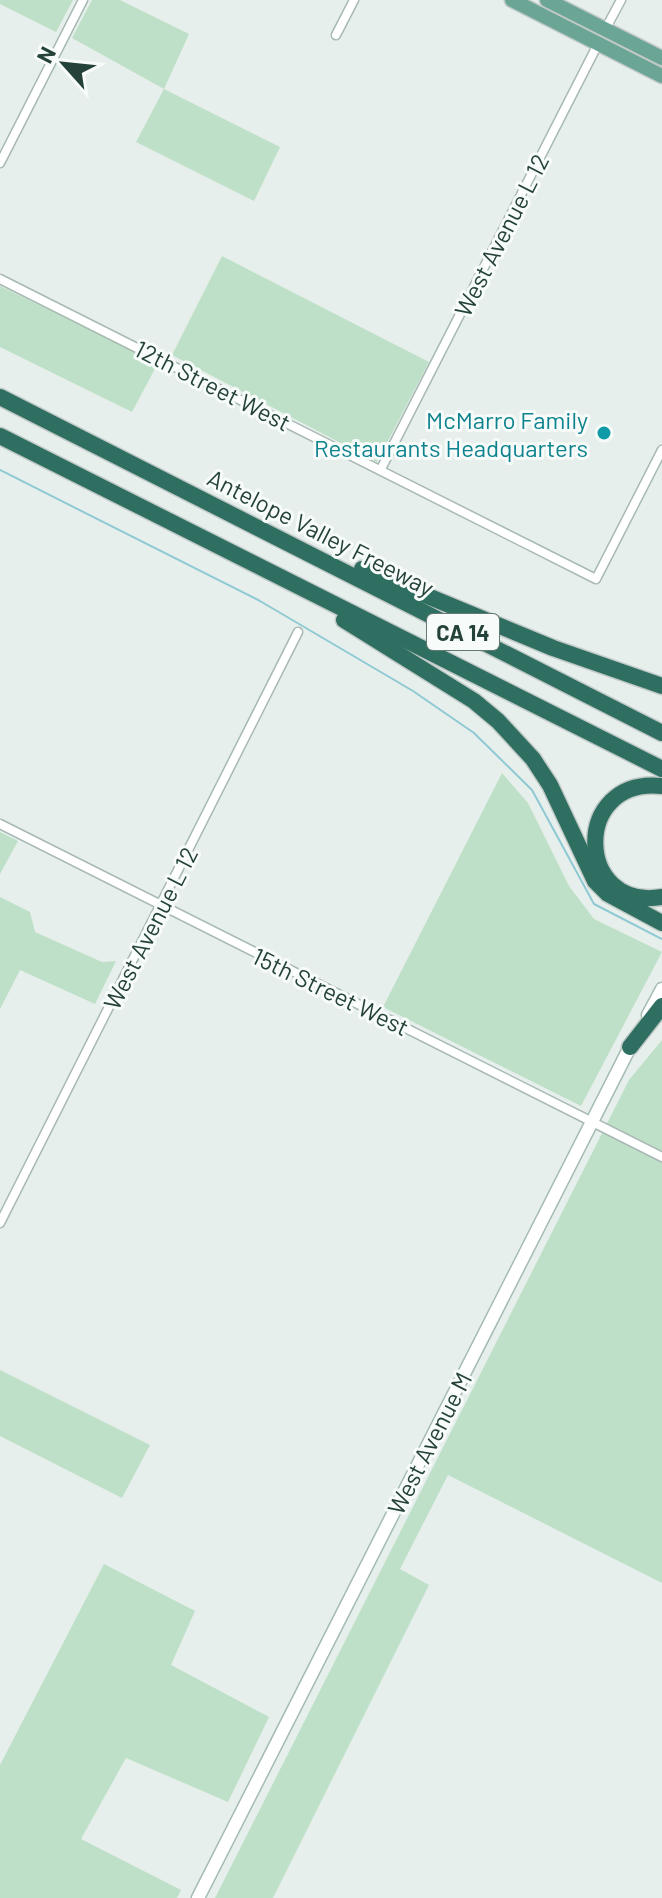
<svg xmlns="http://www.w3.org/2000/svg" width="662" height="1898" font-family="Barlow,sans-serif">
<rect width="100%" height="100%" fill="#e6efeb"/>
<g fill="#bfe0c8">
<polygon points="0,0 73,0 56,32 0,4"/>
<polygon points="92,0 120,0 189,34 164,89 280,147 254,201 136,142 164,89 72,38"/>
<polygon points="222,256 429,362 377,462 172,355"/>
<polygon points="0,286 158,363 132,412 0,347"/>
<polygon points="502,773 528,803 569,886 594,919 662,952 581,1106 383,1007"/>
<polygon points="0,832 18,841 0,874"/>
<polygon points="0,897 30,912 35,932 102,962 116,961 95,1004 20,970 0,1009"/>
<polygon points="662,1040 662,1583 448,1475 400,1569 429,1585 273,1898 215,1898 629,1080"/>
<polygon points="0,1370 150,1445 122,1498 0,1436"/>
<polygon points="104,1564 195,1611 171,1665 269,1717 228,1802 126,1758 81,1839 181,1890 177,1898 0,1898 0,1765"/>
</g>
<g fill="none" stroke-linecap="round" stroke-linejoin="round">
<polyline stroke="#8ec9d4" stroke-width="2" points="0,470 260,601 413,691 474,733 532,790 594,904 662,939"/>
<g stroke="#a8b8b2" stroke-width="11">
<g id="minor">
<polyline points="605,30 621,0"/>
<polyline points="336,35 354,0"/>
<polyline points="0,163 83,0"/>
<polyline points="0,279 596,579 662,450"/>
<polyline points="381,469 599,42"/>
<polyline points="0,824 662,1157"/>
<polyline points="0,1223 298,632"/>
</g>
</g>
<g stroke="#a4bbb3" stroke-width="15">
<g id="secondary">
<polyline points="648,1015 662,989"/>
<polyline points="198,1898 633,1041"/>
</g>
</g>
<g stroke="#c2cac8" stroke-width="17">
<g id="primary">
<polyline points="512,0 662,76"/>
<polyline points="547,0 662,58"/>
</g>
</g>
<g stroke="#c2cac8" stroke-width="19">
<g id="motorway">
<polyline points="0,397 662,733"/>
<polyline points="0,436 662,769"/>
<polyline points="362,569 553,648 662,686"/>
<polyline points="344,620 474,701 498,721 533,759 550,785 595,881 608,894 662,923"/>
<path d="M662,786C571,776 575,912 662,897"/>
<polyline points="630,1047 662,1006"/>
</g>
</g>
<use href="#minor" stroke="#fff" stroke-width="8"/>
<use href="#secondary" stroke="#fff" stroke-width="12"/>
<use href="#primary" stroke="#6aa596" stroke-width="14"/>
<use href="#motorway" stroke="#2f6f62" stroke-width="16"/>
</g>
<circle fill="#0f9aa8" stroke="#f7fbf9" stroke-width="3" cx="604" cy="433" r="8"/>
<g text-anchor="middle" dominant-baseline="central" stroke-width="6" stroke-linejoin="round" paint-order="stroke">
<rect fill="#f7fbf9" stroke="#637a73" stroke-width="2" x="427" y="614" width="72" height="36" rx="6"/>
<g font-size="22" font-weight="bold" fill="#24423a">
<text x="463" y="632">CA 14</text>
</g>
<g font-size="24" fill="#24423a" stroke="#f7fbf9">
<text transform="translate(501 235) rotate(-63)">West Avenue L 12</text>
<text transform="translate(213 385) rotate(27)">12th Street West</text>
<text transform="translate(321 532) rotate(27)">Antelope Valley Freeway</text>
<text transform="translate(150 928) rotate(-63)">West Avenue L 12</text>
<text transform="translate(331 991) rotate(26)">15th Street West</text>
<text transform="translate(429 1443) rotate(-63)">West Avenue M</text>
</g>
<g font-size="24" fill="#0d838f" stroke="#f7fbf9" text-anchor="end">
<text x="588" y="419">McMarro Family<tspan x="588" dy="28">Restaurants Headquarters</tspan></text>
</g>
</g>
<g transform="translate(64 64) rotate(297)" stroke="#f7fbf9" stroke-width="6" paint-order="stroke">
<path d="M0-6L14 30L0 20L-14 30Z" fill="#24423a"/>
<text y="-12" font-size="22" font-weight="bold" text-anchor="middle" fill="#24423a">N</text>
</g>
</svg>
